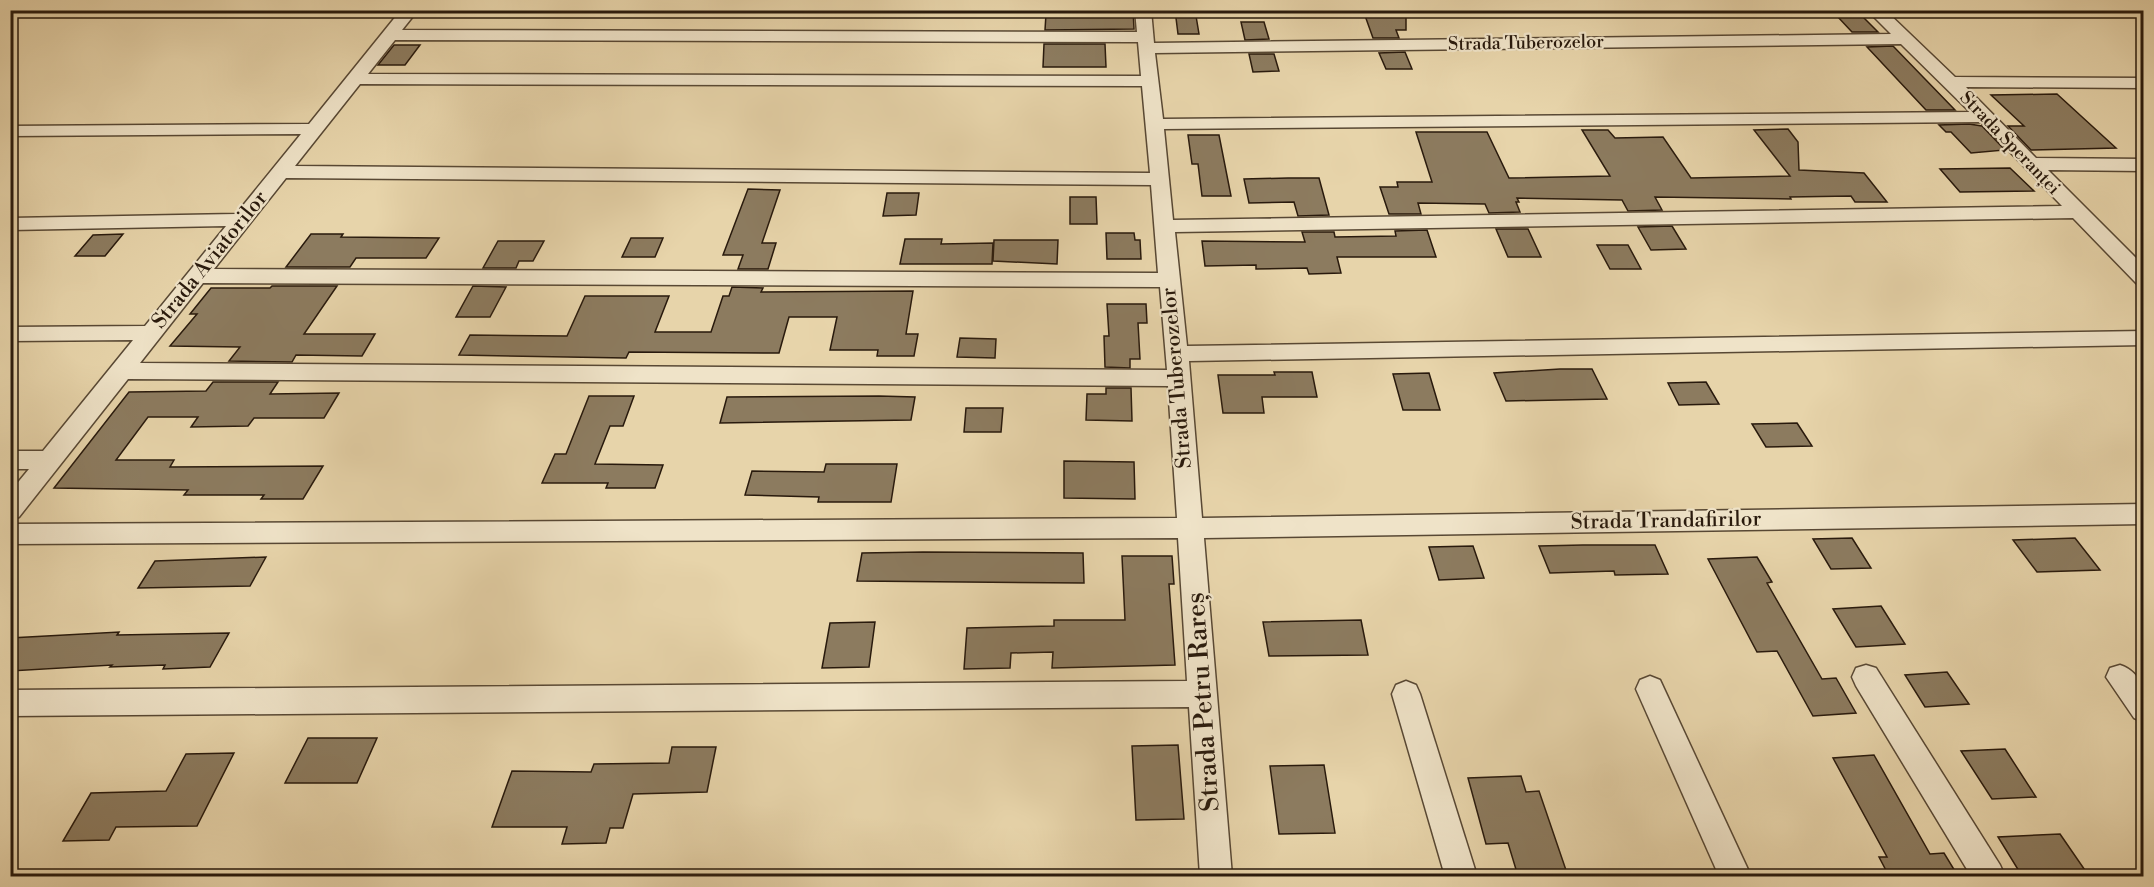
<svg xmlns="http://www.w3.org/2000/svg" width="2154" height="887" font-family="'Libre Bodoni',serif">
<rect width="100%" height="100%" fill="#e7d4aa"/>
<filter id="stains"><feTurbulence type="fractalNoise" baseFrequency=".00333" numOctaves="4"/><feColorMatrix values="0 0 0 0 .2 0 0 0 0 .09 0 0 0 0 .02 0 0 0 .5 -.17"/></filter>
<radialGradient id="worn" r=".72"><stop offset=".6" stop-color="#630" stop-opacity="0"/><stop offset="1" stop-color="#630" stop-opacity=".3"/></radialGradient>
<g fill="#8c7b5f" stroke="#291a0d" stroke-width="1.5">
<polygon points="1098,10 1133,10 1134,29 1045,30 1046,14 1098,14"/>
<polygon points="1175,10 1195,10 1199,34 1178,34"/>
<polygon points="1363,10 1406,10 1406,30 1396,30 1399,38 1373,38"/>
<polygon points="1837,16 1862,16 1878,32 1852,32"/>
<polygon points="1241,22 1264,22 1269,39 1245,40"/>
<polygon points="1044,44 1105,44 1106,67 1043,67"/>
<polygon points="394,45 420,45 405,65 378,65"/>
<polygon points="1893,46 1955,110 1926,110 1867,47"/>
<polygon points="1405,52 1412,69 1386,69 1379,53"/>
<polygon points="1249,54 1274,54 1279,71 1253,72"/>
<polygon points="2057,94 2116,148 2031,150 2008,126 2024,126 1991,95"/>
<polygon points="1969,124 1982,126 2005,150 1971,153 1951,132 1946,132 1939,125"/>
<polygon points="1788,129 1798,142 1799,170 1864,173 1887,202 1855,202 1851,196 1790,197 1791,199 1655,197 1662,210 1628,211 1622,200 1517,198 1519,202 1516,202 1520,212 1489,213 1485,204 1418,203 1421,214 1389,214 1380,187 1398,187 1397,182 1432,182 1416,132 1487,132 1509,178 1610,176 1582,130 1608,130 1615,138 1663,137 1691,178 1790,176 1754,130"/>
<polygon points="1188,135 1219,135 1231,196 1202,196 1198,164 1192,164"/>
<polygon points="2010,168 2034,191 1960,192 1940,169"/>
<polygon points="1288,178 1319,178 1329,215 1298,216 1294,202 1249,203 1244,179"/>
<polygon points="748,189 780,190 762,243 776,243 768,269 738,269 743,255 723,255"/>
<polygon points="887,193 919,193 916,215 883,216"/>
<polygon points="1070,197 1096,197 1097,224 1070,224"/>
<polygon points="1672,226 1686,249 1651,250 1638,227"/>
<polygon points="1496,229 1528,229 1541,257 1508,257"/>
<polygon points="1427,230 1436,257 1337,257 1341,273 1309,274 1307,268 1256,269 1256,265 1205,266 1202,241 1305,242 1302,232 1334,232 1335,237 1396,236 1395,231"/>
<polygon points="1106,233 1134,233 1135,240 1140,240 1141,259 1107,259"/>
<polygon points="123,234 105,256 75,256 93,235"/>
<polygon points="311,234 343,234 341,237 439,238 426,258 356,258 350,267 286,267"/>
<polygon points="631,238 663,238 655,257 622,257"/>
<polygon points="905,239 942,239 941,244 993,243 992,264 900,264"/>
<polygon points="994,240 1058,240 1057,264 993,261"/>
<polygon points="498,241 544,241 533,261 519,261 516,268 483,268"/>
<polygon points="1597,245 1628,245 1641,269 1610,269"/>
<polygon points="272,286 337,286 304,334 375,334 362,356 296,355 292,362 229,361 240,347 170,346 197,314 190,314 211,288 270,288"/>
<polygon points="473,286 506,287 490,317 456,317"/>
<polygon points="732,287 763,288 761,292 913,291 906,334 918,334 914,356 877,356 878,350 830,350 837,317 789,317 779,353 629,352 626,358 459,355 470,335 567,336 585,296 669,296 655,332 711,332 723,296 729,296"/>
<polygon points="1107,304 1146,304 1147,323 1138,323 1140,359 1130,359 1130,368 1105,367 1104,336 1109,336"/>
<polygon points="960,338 996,339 995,358 957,357"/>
<polygon points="1560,369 1592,369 1607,399 1506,401 1494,373"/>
<polygon points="1274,372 1312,372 1317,397 1262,397 1264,413 1223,413 1218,375 1275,375"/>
<polygon points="1429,373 1440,410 1403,410 1393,374"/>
<polygon points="213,382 278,382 270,394 339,393 324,418 254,418 248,426 191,427 198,417 148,417 116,460 174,460 170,467 323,466 303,499 261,499 264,495 184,495 188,490 54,488 129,392 206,391"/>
<polygon points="1706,382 1719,404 1679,405 1668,383"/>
<polygon points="1106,388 1131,388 1132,421 1086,420 1087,394 1106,394"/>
<polygon points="589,396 634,396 623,426 610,426 595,464 663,465 655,488 606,488 608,483 542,483 555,454 566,454"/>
<polygon points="727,397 879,396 915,397 911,420 720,423"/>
<polygon points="966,408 1003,408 1001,432 964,432"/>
<polygon points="1797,423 1812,446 1766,447 1752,424"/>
<polygon points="1064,461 1134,462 1135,499 1064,498"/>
<polygon points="826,464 897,464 891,502 818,502 819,497 745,495 752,471 824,472"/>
<polygon points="1852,538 1871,568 1831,569 1813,539"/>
<polygon points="2075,538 2100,570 2037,572 2013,540"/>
<polygon points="1583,545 1655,545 1668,574 1615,575 1614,571 1550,573 1539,546"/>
<polygon points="1473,546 1484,578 1439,580 1429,547"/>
<polygon points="923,552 1083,553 1084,583 857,581 862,553"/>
<polygon points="1122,556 1172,556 1174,584 1169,584 1175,665 1052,668 1053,652 1011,653 1010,668 964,669 967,628 1054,626 1054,620 1125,620"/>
<polygon points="266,557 250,586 138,588 155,561"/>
<polygon points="1757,557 1772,582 1767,583 1822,679 1836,678 1856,713 1813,716 1777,651 1757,652 1708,559"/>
<polygon points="1881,606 1905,644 1856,647 1833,609"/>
<polygon points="1361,620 1368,655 1269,656 1263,622"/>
<polygon points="875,622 869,667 822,668 830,623"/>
<polygon points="119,632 117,635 229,633 210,667 163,669 165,665 110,667 112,665 10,671 10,638"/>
<polygon points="1947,672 1969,704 1925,707 1905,675"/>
<polygon points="308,738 377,738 357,783 285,783"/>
<polygon points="1178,745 1184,819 1136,820 1132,746"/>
<polygon points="672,747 716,747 707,792 633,794 623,828 610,828 606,843 562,844 567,827 492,827 512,771 591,772 594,764 669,763"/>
<polygon points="2005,749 2036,797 1992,799 1961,751"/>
<polygon points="234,753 197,826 116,827 109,840 63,841 91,793 166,791 186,754"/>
<polygon points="1874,755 1930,854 1944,853 1958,876 1889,876 1879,857 1887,857 1833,758"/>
<polygon points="1324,765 1335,833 1279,834 1270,766"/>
<polygon points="1521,776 1526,792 1539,791 1568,876 1518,876 1508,843 1486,844 1468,778"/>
<polygon points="2060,834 2089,876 2022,876 1998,837"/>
</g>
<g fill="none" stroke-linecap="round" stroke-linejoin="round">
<g stroke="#584834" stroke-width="3">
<g id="street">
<path d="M401,10H418L402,30L1137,32L1135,10H1151L1154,43L1891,34L1867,10H1885L1955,77L2144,78V88L1966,87L2036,158L2144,159V171L2048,170L2144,266V285L2137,284L2073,218L1175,232L1187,346L2144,331V345L1189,361L1202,518L2144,504V524L1204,538L1232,876H1200L1189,707L10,716V690L1187,681L1178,538L10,544V524L1177,518L1168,386L128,379L19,517L10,520V492L29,469H10V451H43L133,340L10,341V327L145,326L226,226L10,230V218L236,214L301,134L10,136V126L309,124ZM395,40L1138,42L1141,76L368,74ZM1901,44L1970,112L1163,119L1155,53ZM360,84L1142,86L1150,173L295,166ZM1981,122L2062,206L1173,220L1164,129ZM286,178L1151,185L1158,273L214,269ZM203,283L1160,287L1167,370L140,363Z"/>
<polygon points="1866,665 1876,668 2000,865 2005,876 1971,876 1856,686 1852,677 1856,668"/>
<path d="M2120,665C2146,674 2144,698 2144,722L2134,718L2106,677L2110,668Z"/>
<polygon points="1650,676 1660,680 1751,876 1719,876 1636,689 1640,680"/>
<polygon points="1406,681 1416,685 1420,694 1477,876 1445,876 1392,694 1396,685"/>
</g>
</g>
<use href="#street" fill="#efe3c8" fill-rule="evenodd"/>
</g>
<g text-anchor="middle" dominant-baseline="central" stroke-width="4.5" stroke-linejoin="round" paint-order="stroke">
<g font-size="18" fill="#291a0d" stroke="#efe3c8">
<text transform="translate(1526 43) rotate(-1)">Strada Tuberozelor</text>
<text transform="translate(2010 143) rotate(46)">Strada Speranței</text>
</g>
<g font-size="21" fill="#291a0d" stroke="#efe3c8">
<text transform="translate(210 260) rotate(-51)">Strada Aviatorilor</text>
<text transform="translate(1177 378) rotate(-95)">Strada Tuberozelor</text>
<text transform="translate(1666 521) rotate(-1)">Strada Trandafirilor</text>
</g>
<g font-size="26" fill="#291a0d" stroke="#efe3c8">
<text transform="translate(1203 702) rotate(-94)">Strada Petru Rareș</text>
</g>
</g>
<rect width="2154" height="887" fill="none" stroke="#e7d4aa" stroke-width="36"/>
<rect x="12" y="12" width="2130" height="863" fill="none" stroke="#291a0d" stroke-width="3"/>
<rect x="18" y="18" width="2118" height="851" fill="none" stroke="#291a0d" stroke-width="1.5"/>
<rect width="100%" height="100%" filter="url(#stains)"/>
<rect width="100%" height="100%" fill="url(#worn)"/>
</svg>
